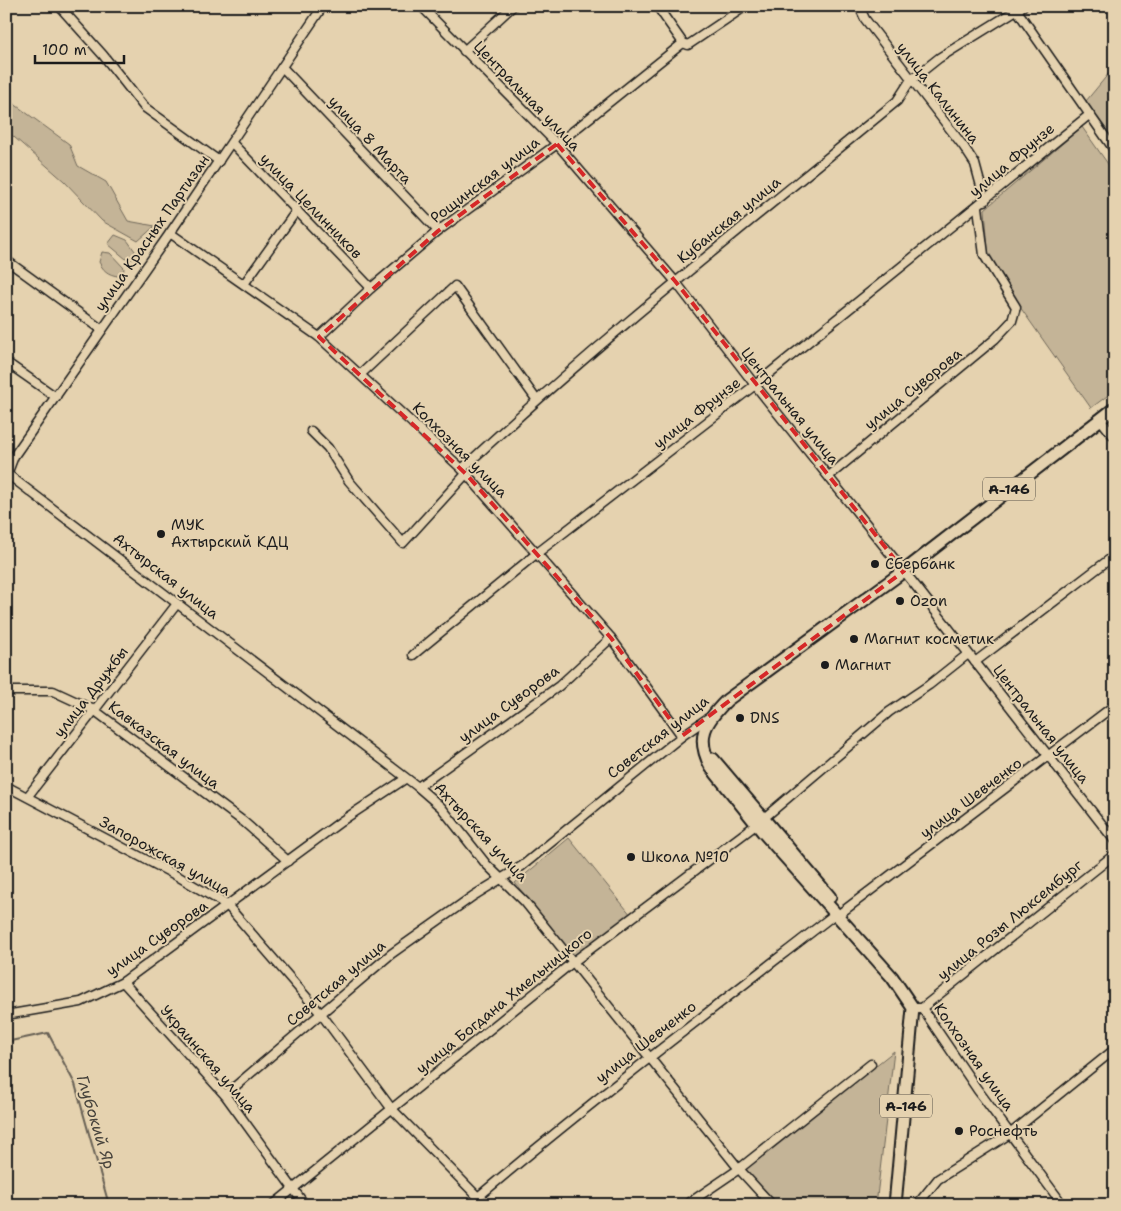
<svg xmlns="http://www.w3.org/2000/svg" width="1121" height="1211" font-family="'Shantell Sans',sans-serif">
<rect width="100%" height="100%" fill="#e5d2af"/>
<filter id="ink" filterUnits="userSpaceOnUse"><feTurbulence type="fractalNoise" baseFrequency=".02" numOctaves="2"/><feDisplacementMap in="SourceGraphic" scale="10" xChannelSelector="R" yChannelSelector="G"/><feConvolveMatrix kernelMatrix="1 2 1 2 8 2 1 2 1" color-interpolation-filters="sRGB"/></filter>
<g filter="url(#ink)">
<g fill="#c4b497" stroke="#70685a">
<polygon points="1115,66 1115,141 1086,101"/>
<polygon points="6,98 69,144 78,166 106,182 128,221 155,226 138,241 102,221 64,181 6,130"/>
<polygon points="1082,127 1115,174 1115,390 1091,408 989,263 985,209"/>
<polygon points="115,235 127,240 135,251 134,259 126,259 108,244"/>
<path d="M102,252L110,253L124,268L123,277C111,275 105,274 99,262Z"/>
<polygon points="569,838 631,915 575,957 515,883"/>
<polygon points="894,1051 876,1205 777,1205 744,1170"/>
</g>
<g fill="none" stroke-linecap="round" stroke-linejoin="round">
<polyline stroke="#665f53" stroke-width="2" points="6,1042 48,1033 75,1084 109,1205"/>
<g stroke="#1c1c1c" stroke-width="11">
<g id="minor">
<polyline points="59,6 103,55 144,107 219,161"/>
<polyline points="421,6 557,144 675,281 755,385 904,571 1115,841"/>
<polyline points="657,6 683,43"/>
<polyline points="859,6 865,19 964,147 975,164 985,201"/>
<polyline points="1014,6 1115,151"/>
<polyline points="464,51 513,6"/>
<polyline points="282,67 438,231"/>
<polyline points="232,143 371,288"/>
<polyline points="170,233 319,337 462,469 611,638 682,736"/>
<polyline points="6,260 101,329"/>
<polyline points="244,284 297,210"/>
<polyline points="319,337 371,288 438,231 557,144 683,43 688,45 746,6"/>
<polyline points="6,362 56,397"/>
<polyline points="361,374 455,286 536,399"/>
<polyline points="1100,419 1115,438"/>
<polyline points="311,431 328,448 349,481 403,543 466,474"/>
<path d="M462,469C600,339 750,222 897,101L910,81L939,58L1023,6"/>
<polyline points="6,473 418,787 441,807 486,864 525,902 739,1169 772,1205"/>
<polyline points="829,476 995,339 1012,321 1016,307 984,255 978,207"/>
<polyline points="6,477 14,456 170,233 323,6"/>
<polyline points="413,655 536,554 755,385 1089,115"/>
<polyline points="975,662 1115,555"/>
<polyline points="6,691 53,691 94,710 244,822 288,861"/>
<polyline points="6,786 179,877 227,905 322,1015 391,1108 478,1197 482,1205"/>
<polyline points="418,787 559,686 611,638"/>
<polyline points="28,796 176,605"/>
<polyline points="764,818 889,712 929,685 968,654"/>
<polyline points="842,912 1115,705"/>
<polyline points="123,982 225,1095 305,1205"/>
<polyline points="913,1008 922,1008 977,1089 1063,1205"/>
<polyline points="922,1008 1115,854"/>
<polyline points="6,1015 81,1002 123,982 343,820 405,779"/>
<polyline points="225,1095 391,954 473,896 522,866 682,736 708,718"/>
<path d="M478,1197C594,1099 715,1007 835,914"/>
<polyline points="273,1205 573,962 757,824"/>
<polyline points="686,1205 739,1169 871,1064"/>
<polyline points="917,1205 938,1179 1011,1133 1115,1049"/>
</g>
</g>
<g stroke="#1c1c1c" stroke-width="15">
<g id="highway">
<polyline points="713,759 830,897"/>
<path d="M895,1205L913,1008L892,977L763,832L711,767C695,737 705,722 727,700L904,571L1115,408"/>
</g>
</g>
<use href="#minor" stroke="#e5d2af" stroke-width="8"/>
<use href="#highway" stroke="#e5d2af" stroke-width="11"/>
</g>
</g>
<path fill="none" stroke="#d62828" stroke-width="4" stroke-dasharray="10 6" stroke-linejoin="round" d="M557,144L675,281L904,571L682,736L611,638L466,474L319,337L438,231Z"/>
<g fill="#1c1c1c" stroke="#e5d2af" stroke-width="2">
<circle cx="161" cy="534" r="5"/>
<circle cx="875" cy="564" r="5"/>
<circle cx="900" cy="601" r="5"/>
<circle cx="854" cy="639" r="5"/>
<circle cx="825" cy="665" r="5"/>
<circle cx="740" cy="718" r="5"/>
<circle cx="631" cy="857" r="5"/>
<circle cx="959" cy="1131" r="5"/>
</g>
<g text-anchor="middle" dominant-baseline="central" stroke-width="4" stroke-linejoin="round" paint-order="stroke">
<g fill="#e5d2af" stroke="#585348" stroke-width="1">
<rect x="983" y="477.5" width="52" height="23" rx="4"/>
<rect x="880" y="1094.5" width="52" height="23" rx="4"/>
</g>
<g font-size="14" font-weight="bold" fill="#1c1c1c">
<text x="1009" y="489">А-146</text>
<text x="906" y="1106">А-146</text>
</g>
<g font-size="15" fill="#1c1c1c" stroke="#e5d2af">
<text transform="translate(938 93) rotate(52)">улица Калинина</text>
<text transform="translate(527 96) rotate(46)">Центральная улица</text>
<text transform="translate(370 140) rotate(47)">улица 8 Марта</text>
<text transform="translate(1012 160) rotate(-40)">улица Фрунзе</text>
<text transform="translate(485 180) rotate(-37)">Рощинская улица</text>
<text transform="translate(311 206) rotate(46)">улица Целинников</text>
<text transform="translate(729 220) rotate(-39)">Кубанская улица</text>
<text transform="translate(152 233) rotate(-55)">улица Красных Партизан</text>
<text transform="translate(913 389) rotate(-39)">улица Суворова</text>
<text transform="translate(790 406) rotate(51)">Центральная улица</text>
<text transform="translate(697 413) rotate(-38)">улица Фрунзе</text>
<text transform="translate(460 450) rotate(45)">Колхозная улица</text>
<text transform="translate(166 576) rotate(38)">Ахтырская улица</text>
<text transform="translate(91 692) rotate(-52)">улица Дружбы</text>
<text transform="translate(509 704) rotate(-36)">улица Суворова</text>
<text transform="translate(1041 724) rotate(52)">Центральная улица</text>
<text transform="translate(658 737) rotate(-38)">Советская улица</text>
<text transform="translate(164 745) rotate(37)">Кавказская улица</text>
<text transform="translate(971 798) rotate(-37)">улица Шевченко</text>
<text transform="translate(481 832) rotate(47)">Ахтырская улица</text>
<text transform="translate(165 856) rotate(29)">Запорожская улица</text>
<text transform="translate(1010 920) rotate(-39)">улица Розы Люксембург</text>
<text transform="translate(157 938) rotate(-35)">улица Суворова</text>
<text transform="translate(336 983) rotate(-40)">Советская улица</text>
<text transform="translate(504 1001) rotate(-39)">улица Богдана Хмельницкого</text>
<text transform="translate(646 1042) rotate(-38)">улица Шевченко</text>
<text transform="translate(974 1057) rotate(55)">Колхозная улица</text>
<text transform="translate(208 1059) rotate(49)">Украинская улица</text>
</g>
<g font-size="15" fill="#1c1c1c" stroke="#e5d2af" text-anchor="start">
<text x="171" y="525">МУК<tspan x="171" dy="17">Ахтырский КДЦ</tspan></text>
<text x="885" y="564">Сбербанк</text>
<text x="910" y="601">Ozon</text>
<text x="864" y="639">Магнит косметик</text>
<text x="835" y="665">Магнит</text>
<text x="750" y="718">DNS</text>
<text x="641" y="857">Школа №10</text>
<text x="969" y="1131">Роснефть</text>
</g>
<g font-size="16" font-style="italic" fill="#47433c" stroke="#e5d2af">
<text transform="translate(96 1122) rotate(73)">Глубокий Яр</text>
</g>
</g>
<rect width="1121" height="1211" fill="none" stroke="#e5d2af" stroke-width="25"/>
<rect x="12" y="12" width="1096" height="1186" fill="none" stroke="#1c1c1c" stroke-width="2" filter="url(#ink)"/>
<path d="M35 55v8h89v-8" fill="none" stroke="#1c1c1c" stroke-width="2.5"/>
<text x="42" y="55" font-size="15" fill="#1c1c1c" stroke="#e5d2af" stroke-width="4" paint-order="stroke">100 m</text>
</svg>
